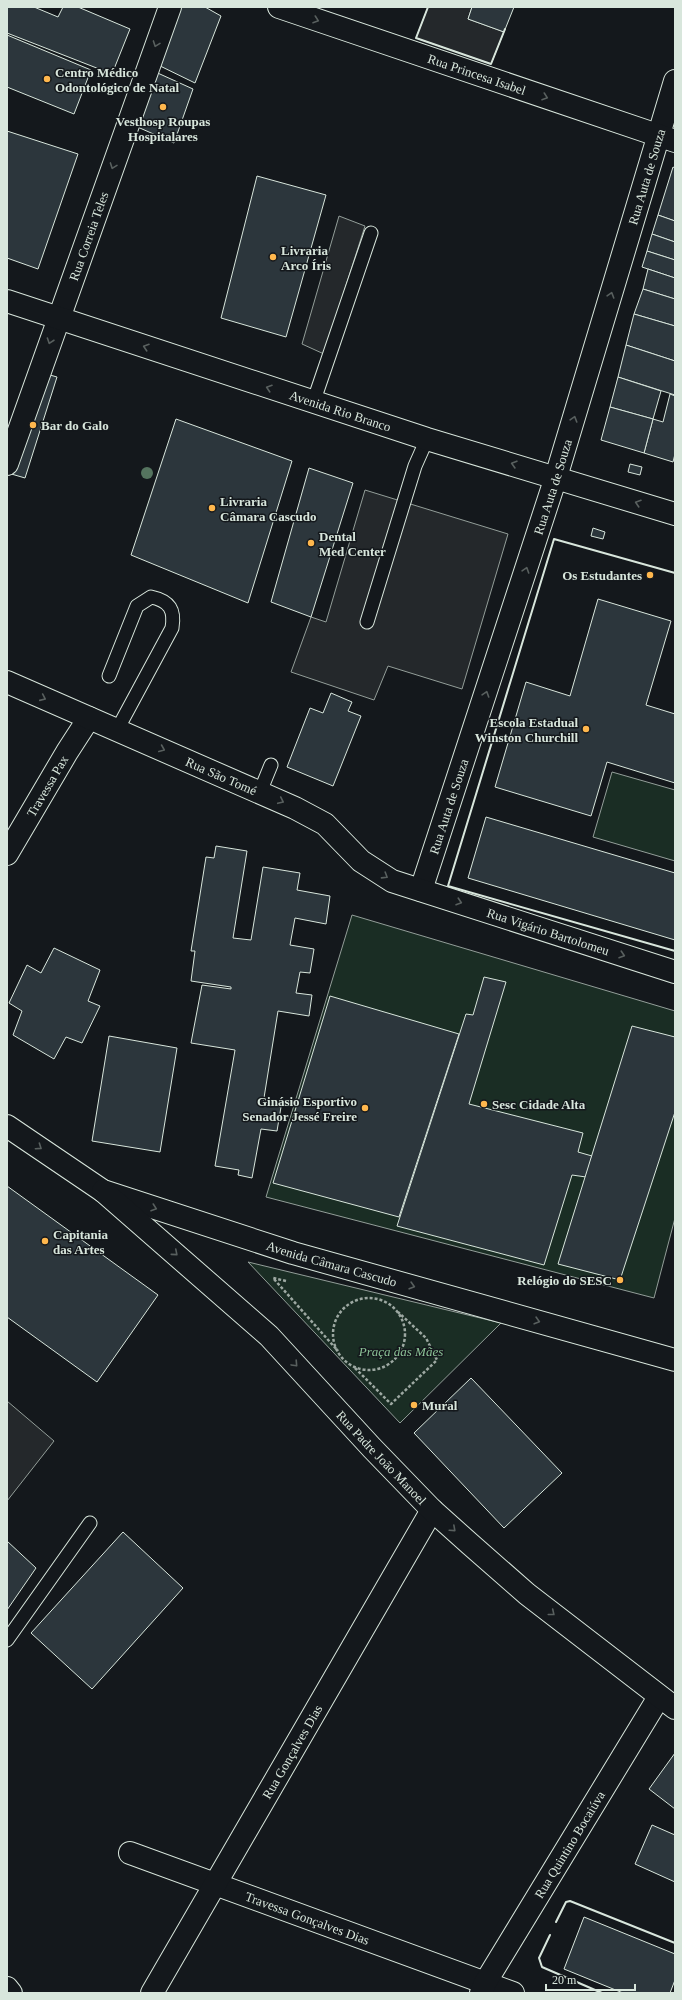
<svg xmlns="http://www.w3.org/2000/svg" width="682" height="2000" font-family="'Times New Roman',serif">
<rect width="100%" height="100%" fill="#14181c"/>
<g fill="#1a2d24" stroke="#939e99">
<polygon points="612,772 675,790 675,861 593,837"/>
<polygon points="352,915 675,1011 675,1218 654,1298 266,1197"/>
<polygon points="248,1262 501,1323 400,1423"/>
</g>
<g fill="#24282b" stroke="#939e99">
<polygon points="428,7 472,7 468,19 504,32 491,64 416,38"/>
<polygon points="339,216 365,226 324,354 302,344"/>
<polygon points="365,490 508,534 462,689 388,666 374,700 291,672 311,617 326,622"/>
<polygon points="7,1401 54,1441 7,1501"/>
</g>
<g fill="#2c363c" stroke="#d8e6dc">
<polygon points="7,7 34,7 58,17 63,7 78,7 130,29 112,74 7,33"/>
<polygon points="176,7 205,7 221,16 195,83 154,63"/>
<polygon points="472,7 514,7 504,32 468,19"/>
<polygon points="7,35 91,70 74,114 7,87"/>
<polygon points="151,70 193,89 174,143 133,125"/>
<polygon points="7,131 78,154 38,269 7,258"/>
<polygon points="673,167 675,168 675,221 658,215"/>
<polygon points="257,176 326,195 286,337 221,318"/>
<polygon points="658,215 675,221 675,242 652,234"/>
<polygon points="652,234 675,242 675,260 647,251"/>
<polygon points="647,251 675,260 675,278 642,267"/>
<polygon points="648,269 675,278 675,299 643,289"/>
<polygon points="643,289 675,299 675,326 634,314"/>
<polygon points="634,314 675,326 675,361 626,345"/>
<polygon points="626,345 675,361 675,395 618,377"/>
<polygon points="43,373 57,377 25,478 8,473"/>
<polygon points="618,377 661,391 653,419 610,407"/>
<polygon points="670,394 675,396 675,454 673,462 644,453 653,419 663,422"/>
<polygon points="610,407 653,419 644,453 601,440"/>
<polygon points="176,419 292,461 248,603 131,555"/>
<polygon points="630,464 642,467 640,475 628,472"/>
<polygon points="309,468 353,483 311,617 271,602"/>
<polygon points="593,528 605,532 603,539 591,536"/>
<polygon points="598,599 671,621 646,705 675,714 675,783 607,762 591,816 495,787 526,682 570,696"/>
<polygon points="331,693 352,702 348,711 361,716 333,786 287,767 310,708 323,713"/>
<polygon points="486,817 675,873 675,940 468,878"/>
<polygon points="216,846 247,851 233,938 251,940 263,867 300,873 297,890 330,896 326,924 295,918 290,945 314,949 310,973 300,972 296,993 312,995 309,1016 278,1011 263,1104 281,1107 277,1131 261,1129 252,1178 238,1175 239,1170 215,1166 235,1050 191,1043 202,985 231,989 231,987 191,981 195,951 191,951 206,857 214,858"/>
<polygon points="54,948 100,970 88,1001 100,1006 82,1043 66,1037 54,1059 13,1035 22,1011 9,1003 27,965 41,973"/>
<polygon points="484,977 506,982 469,1104 583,1133 578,1152 592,1156 586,1177 572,1175 544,1265 397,1226 466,1014 473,1015"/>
<polygon points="330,996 459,1034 399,1217 273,1183"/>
<polygon points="632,1026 675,1037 675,1112 620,1280 558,1264"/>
<polygon points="109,1036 177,1048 160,1152 92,1141"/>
<polygon points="7,1186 158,1295 97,1382 7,1317"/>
<polygon points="471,1378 562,1473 504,1528 414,1433"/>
<polygon points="123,1532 183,1588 92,1689 31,1633"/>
<polygon points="7,1541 36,1568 7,1610"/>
<polygon points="675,1753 675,1809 649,1789"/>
<polygon points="652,1825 675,1835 675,1882 635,1864"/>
<polygon points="584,1917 675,1954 675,1980 670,1993 623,1993 564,1969"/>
</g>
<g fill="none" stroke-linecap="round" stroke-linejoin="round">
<g stroke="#d8e6dc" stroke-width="15">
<g id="lane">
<polyline points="313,403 371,233"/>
<polyline points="367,622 415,466 427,439"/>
<path d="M109,676L137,606L151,597C170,601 175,610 172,628L117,730"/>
<polyline points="260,792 271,765"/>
<polyline points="7,1640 90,1523"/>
</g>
</g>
<g stroke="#d8e6dc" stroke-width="24">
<g id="street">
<path id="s1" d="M7,854L67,752L89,718"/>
<path id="s2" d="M421,890L556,477L675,81"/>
<path id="s3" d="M130,1853L513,1993"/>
<polyline points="7,1988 11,1993"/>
<path id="s4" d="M152,1993L432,1510"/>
<path id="s5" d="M481,1993L485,1983L659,1697"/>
</g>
</g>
<g stroke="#d8e6dc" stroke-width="24">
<g id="secondary">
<path id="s6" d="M279,7L675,141"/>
<path id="s7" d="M7,464L170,7"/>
<path id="s8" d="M7,682L295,808L325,824L361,861L392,881L675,972"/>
<path id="s9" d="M7,1126L103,1191L293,1253L675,1360"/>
<path id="s10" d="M103,1191L269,1336L372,1448L432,1510L470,1544L527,1594L675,1708"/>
</g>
</g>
<g stroke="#d8e6dc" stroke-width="24">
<g id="primary">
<path id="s11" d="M7,301L427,439L675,514"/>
</g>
</g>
<g stroke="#9da8a2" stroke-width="2.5" stroke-dasharray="3 2" stroke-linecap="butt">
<polyline points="286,1281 273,1278 338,1351"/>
<circle cx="369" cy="1334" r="36"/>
<polyline points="355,1368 391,1404 437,1360 426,1338 398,1312"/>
</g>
<use href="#lane" stroke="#14181c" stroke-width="13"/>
<use href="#street" stroke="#14181c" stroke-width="22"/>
<use href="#secondary" stroke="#14181c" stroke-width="22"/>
<use href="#primary" stroke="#14181c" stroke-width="22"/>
<g stroke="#d8e6dc" stroke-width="2">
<polyline points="428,7 416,38 491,64 505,29"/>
<polyline points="675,573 554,539 448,886 675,951"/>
<polyline points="556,1922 566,1902 570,1901 675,1943"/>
<polyline points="550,1935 539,1958 542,1967 602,1993"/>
</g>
</g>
<circle fill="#55745f" cx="147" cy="473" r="6"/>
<defs><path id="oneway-chevron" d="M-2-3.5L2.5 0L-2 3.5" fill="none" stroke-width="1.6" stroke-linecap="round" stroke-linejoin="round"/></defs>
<g stroke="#59605f">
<use href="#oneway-chevron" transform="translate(316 20) rotate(19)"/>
<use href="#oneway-chevron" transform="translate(156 44) rotate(110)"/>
<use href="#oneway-chevron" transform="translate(545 97) rotate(19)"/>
<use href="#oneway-chevron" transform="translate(113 166) rotate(110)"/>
<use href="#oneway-chevron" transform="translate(611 295) rotate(-73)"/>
<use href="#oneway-chevron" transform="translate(50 341) rotate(109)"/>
<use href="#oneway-chevron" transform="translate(146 347) rotate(-162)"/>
<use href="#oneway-chevron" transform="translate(269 388) rotate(-162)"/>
<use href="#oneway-chevron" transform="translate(574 419) rotate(-73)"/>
<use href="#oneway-chevron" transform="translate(514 464) rotate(-164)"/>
<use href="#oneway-chevron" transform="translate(638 503) rotate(-162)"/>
<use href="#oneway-chevron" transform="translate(526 570) rotate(-72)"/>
<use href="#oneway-chevron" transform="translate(486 694) rotate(-72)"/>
<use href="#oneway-chevron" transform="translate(43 698) rotate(24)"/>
<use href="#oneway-chevron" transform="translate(162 749) rotate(23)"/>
<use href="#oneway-chevron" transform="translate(281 801) rotate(25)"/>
<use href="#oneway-chevron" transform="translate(385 876) rotate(32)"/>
<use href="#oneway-chevron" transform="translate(459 902) rotate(18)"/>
<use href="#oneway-chevron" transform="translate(622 955) rotate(18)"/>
<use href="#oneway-chevron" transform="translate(39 1147) rotate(34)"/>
<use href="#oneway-chevron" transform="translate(154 1208) rotate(19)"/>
<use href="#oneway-chevron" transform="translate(175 1253) rotate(41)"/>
<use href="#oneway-chevron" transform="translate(412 1286) rotate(16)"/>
<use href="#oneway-chevron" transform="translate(537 1321) rotate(16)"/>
<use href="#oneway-chevron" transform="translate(295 1364) rotate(47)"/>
<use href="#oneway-chevron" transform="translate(453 1529) rotate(42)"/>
<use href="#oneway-chevron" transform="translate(552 1613) rotate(39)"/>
</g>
<g fill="#ffb74d" stroke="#14181c" stroke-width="1.5">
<circle cx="47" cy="79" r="4"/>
<circle cx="163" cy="107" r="4"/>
<circle cx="273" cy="257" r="4"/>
<circle cx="33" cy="425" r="4"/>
<circle cx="212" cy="508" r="4"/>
<circle cx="311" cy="543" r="4"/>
<circle cx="650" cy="575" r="4"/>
<circle cx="586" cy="729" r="4"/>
<circle cx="484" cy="1104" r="4"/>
<circle cx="365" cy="1108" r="4"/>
<circle cx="45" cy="1241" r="4"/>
<circle cx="620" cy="1280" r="4"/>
<circle cx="414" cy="1405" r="4"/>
</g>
<g text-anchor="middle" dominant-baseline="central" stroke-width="3" stroke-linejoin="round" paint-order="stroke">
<g font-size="13" font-weight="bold" fill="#d8e6dc" stroke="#14181c" text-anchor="start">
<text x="55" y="72">Centro Médico<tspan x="55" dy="15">Odontológico de Natal</tspan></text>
<text x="163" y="121" text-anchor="middle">Vesthosp Roupas<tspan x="163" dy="15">Hospitalares</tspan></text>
<text x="281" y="250">Livraria<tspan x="281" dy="15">Arco Íris</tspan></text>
<text x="41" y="425">Bar do Galo</text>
<text x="220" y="501">Livraria<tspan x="220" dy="15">Câmara Cascudo</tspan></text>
<text x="319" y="536">Dental<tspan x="319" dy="15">Med Center</tspan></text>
<text x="642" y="575" text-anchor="end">Os Estudantes</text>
<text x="578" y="722" text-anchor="end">Escola Estadual<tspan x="578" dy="15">Winston Churchill</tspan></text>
<text x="357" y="1101" text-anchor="end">Ginásio Esportivo<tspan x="357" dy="15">Senador Jessé Freire</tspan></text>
<text x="492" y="1104">Sesc Cidade Alta</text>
<text x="53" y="1234">Capitania<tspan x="53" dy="15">das Artes</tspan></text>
<text x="612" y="1280" text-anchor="end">Relógio do SESC</text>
<text x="422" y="1405">Mural</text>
</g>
<g font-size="13" fill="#d8e6dc" stroke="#14181c">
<text stroke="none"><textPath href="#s6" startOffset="209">Rua Princesa Isabel</textPath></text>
<text stroke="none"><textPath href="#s2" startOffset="748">Rua Auta de Souza</textPath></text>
<text stroke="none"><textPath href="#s7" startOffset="242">Rua Correia Teles</textPath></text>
<text stroke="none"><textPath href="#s11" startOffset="351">Avenida Rio Branco</textPath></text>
<text stroke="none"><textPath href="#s2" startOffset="424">Rua Auta de Souza</textPath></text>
<text stroke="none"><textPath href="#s8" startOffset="234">Rua São Tomé</textPath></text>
<text stroke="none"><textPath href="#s1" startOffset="79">Travessa Pax</textPath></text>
<text stroke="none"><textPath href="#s2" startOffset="88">Rua Auta de Souza</textPath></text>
<text stroke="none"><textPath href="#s8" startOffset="601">Rua Vigário Bartolomeu</textPath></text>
<text stroke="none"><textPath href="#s9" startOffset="356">Avenida Câmara Cascudo</textPath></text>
<text stroke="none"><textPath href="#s10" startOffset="386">Rua Padre João Manoel</textPath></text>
<text stroke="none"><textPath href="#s4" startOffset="279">Rua Gonçalves Dias</textPath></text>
<text stroke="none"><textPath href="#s5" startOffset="173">Rua Quintino Bocaiúva</textPath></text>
<text stroke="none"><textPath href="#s3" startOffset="189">Travessa Gonçalves Dias</textPath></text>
</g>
<g font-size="13" font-style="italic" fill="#8ac095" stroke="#14181c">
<text x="401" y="1351">Praça das Mães</text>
</g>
</g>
<rect width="682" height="2000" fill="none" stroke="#d8e6dc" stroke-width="16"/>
<path d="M546 1984v6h89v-6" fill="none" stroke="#d8e6dc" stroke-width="2"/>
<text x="552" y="1984" font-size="12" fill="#d8e6dc" stroke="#14181c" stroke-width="3" paint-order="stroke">20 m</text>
</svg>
